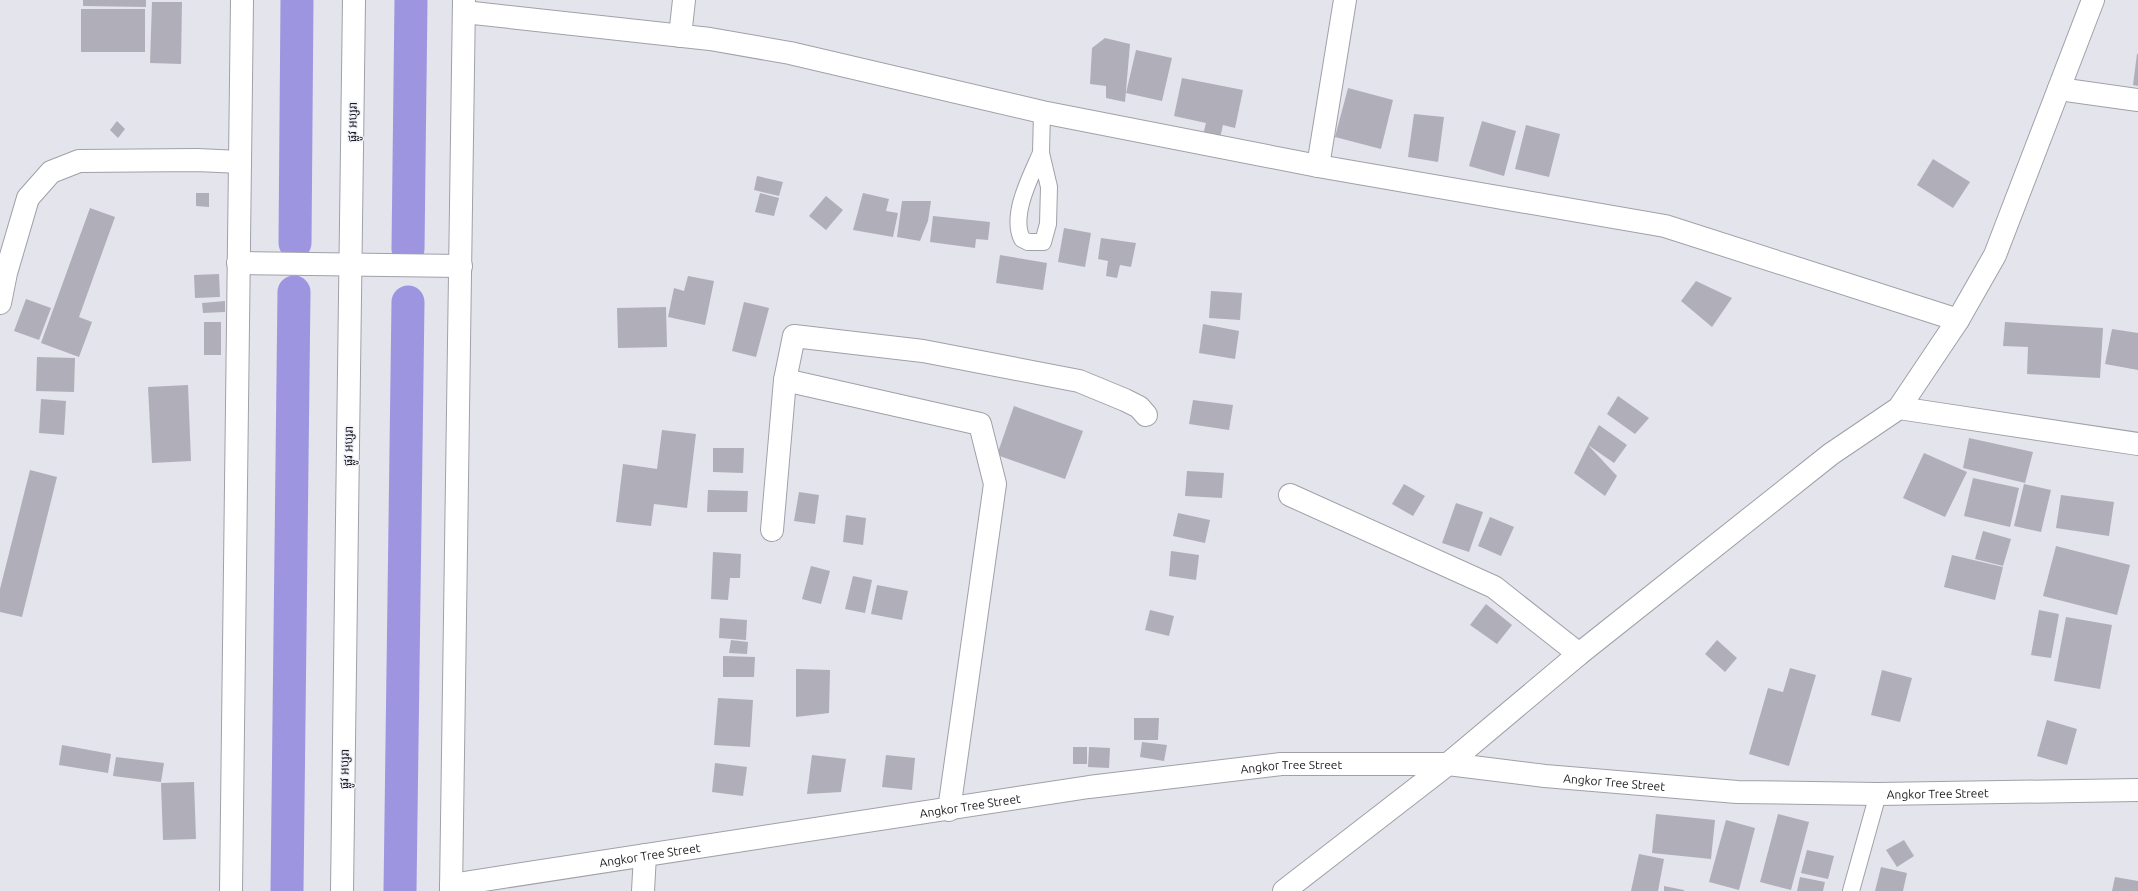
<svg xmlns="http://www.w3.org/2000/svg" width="2138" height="891" font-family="Ubuntu,'Noto Sans Khmer',sans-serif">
<rect width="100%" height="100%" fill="#e4e4ed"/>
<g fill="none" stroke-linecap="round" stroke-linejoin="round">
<g stroke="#9d95e0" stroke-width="33">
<polyline points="295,243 297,0"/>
<polyline points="408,249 411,0"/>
<polyline points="287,891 294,292"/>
<polyline points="400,891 408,302"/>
</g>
</g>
<g fill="#b0afb9">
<polygon points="83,0 146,0 146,7 83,6"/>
<polygon points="152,2 182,2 181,64 150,63"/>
<rect x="81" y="9" width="64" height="43"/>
<polygon points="1105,38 1130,44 1125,102 1106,98 1106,86 1090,84 1092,48"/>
<polygon points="1136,50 1172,58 1162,101 1126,93"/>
<polygon points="2137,54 2138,54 2138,86 2133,85"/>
<polygon points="1182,78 1243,90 1235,128 1223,125 1220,138 1203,135 1206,123 1174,116"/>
<polygon points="1348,88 1393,100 1381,149 1335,137"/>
<polygon points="1414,114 1444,117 1438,162 1408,157"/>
<polygon points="117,121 125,129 118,138 110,130"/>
<polygon points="1482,121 1516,131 1504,176 1469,166"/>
<polygon points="1526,125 1560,134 1549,177 1515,169"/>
<polygon points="1933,159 1970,182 1953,208 1917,185"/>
<polygon points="757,176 783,182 779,196 754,190"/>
<polygon points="196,193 209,193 209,207 196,206"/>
<polygon points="760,193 779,198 774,216 755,212"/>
<polygon points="863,193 889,199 886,211 898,213 893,237 853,230"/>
<polygon points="826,196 843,210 826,230 809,216"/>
<polygon points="902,201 931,201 928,221 920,241 897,237"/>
<polygon points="90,208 115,217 79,317 92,322 79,357 41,343"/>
<polygon points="933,216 990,222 988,240 976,239 975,248 930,242"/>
<polygon points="1064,228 1091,233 1085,267 1058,262"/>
<polygon points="1101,238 1136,243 1131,267 1120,265 1117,278 1106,276 1108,261 1098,259"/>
<polygon points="1000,255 1047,263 1043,290 996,283"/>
<polygon points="219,274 220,297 195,298 194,275"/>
<polygon points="688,276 714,281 705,325 668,317 674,288 684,291"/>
<polygon points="1696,281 1732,298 1712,327 1681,301"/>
<polygon points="1211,291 1242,293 1240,320 1209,318"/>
<polygon points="26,299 51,308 39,340 14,331"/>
<polygon points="225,301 225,312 203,313 202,303"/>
<polygon points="744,302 769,308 756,357 732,351"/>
<polygon points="666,307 667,347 618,348 617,308"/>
<rect x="204" y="322" width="17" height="33"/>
<polygon points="2005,322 2103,328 2100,378 2027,374 2028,347 2003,346"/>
<polygon points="1203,324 1239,331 1235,359 1199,353"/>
<polygon points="2112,329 2138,333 2138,370 2105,364"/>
<polygon points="37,357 75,358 74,392 36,391"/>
<polygon points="188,385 191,461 152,463 148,387"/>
<polygon points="1618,396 1649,418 1635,434 1607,414"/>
<polygon points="41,399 66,401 64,435 39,433"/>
<polygon points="1193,400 1233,405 1229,430 1189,424"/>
<polygon points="1014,406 1083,431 1065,479 997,455"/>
<polygon points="1599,425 1627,445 1614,463 1588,445 1617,476 1605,496 1574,473 1588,445"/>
<polygon points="662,430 696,434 687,508 654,504 651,526 616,522 623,464 657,469"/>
<polygon points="1969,438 2033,452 2025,483 1963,468"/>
<polygon points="713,448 744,448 743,473 713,472"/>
<polygon points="1924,453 1967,472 1945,517 1903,498"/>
<polygon points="30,470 57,477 22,617 0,612 0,589"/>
<polygon points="1187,471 1224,473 1222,498 1185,496"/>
<polygon points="1973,478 2019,488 2010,527 1964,516"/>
<polygon points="1404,484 1425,496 1413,516 1392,504"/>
<polygon points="2024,484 2051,490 2041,532 2014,526"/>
<polygon points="708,490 748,491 747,512 707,512"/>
<polygon points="799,492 819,495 815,524 794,521"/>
<polygon points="2061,495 2114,502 2109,536 2056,528"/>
<polygon points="1456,503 1483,512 1469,552 1442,543"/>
<polygon points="1178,513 1210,520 1205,543 1173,536"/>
<polygon points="846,515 866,518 863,545 843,542"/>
<polygon points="1490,517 1514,527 1501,556 1478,546"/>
<polygon points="1983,531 2011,539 2003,566 1975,559"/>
<polygon points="2056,546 2130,565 2117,615 2043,596"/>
<polygon points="1171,551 1199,555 1196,580 1169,576"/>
<polygon points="713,552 741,554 740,578 730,578 728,600 711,599"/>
<polygon points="1952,555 2003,567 1995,600 1944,587"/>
<polygon points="811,566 830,571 821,604 802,599"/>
<polygon points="853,576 872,580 865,613 845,609"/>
<polygon points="877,585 908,591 902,620 871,614"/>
<polygon points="1486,604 1512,625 1497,644 1470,625"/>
<polygon points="1150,610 1174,616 1169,636 1145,630"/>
<polygon points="2039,610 2059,614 2051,658 2031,655"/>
<polygon points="2066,617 2112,625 2100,689 2054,681"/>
<polygon points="720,618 747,620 746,640 719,638"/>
<polygon points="731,640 748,642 747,654 729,653"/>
<polygon points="1717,640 1737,658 1725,672 1705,654"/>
<polygon points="723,656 755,657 754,677 723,677"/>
<polygon points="1790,668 1816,675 1789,766 1749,754 1768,688 1783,692"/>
<polygon points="796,669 830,670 829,713 796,717"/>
<polygon points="1882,670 1912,678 1900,722 1871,715"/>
<polygon points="718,698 753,700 750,747 714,745"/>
<polygon points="1134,718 1159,718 1158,740 1134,740"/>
<polygon points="2047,720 2077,729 2067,765 2037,756"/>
<polygon points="1142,742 1167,745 1164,761 1140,757"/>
<polygon points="62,745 111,754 108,773 59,765"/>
<rect x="1073" y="747" width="14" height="17"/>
<polygon points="1089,747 1110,748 1109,768 1088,767"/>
<polygon points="812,755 846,759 841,792 807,794"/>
<polygon points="886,755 915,758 912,790 882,787"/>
<polygon points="116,757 164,763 161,782 113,776"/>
<polygon points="715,763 747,767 743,796 712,792"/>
<polygon points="194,782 196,839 163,840 161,783"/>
<polygon points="1656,814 1715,820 1711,859 1652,853"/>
<polygon points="1778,814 1809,822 1791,890 1760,882"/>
<polygon points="1726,820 1755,828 1739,890 1709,882"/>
<polygon points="1904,840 1914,856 1897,867 1886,850"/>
<polygon points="1807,850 1834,856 1828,879 1801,873"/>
<polygon points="1639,854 1664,859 1658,891 1631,891"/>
<polygon points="1881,867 1907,873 1903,891 1875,891"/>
<polygon points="1800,877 1825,882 1823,891 1797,891"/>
<polygon points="2115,877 2138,881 2138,891 2112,891"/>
<polygon points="1664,886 1684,890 1684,891 1664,891"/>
</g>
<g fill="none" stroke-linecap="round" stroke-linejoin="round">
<g stroke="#a0a0a9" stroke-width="18">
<g id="service">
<path d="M1041,153C1031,176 1010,215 1022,239L1028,242H1043L1048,224L1049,187L1041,153L1042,112"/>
<polyline points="1851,891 1878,794"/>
</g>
</g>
<g stroke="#a0a0a9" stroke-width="24">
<g id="minor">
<polyline points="464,12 710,39 790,53 1042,112 1318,166 1665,226 1958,320"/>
<polyline points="680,36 684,0"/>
<polyline points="2059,89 2138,100"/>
<polyline points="1318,166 1345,0"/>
<polyline points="0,303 6,273 28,198 51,172 79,161 197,160 240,162"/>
<polyline points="785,380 980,424 995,484 949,810"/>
<polyline points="1899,408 2138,444"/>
<polyline points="1290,495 1494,587 1579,654"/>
<polyline points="772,530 785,380 794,336 923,351 1079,381 1125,400 1139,407 1146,415"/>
<path id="s1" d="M451,885L1089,787L1281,764H1448L1545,776L1737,792L1878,794L2138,790"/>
<polyline points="231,891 242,0"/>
<polyline points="451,891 464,0"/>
<polyline points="643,891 645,855"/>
</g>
</g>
<g stroke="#a0a0a9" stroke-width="24">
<polyline id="tertiary" points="1284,891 1448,764 1579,654 1831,454 1899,408 1958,320 1995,255 2093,0"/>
</g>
<g stroke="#a0a0a9" stroke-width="24">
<g id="secondary">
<polyline points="238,263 461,266"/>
<polyline points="342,891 354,0"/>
</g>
</g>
<use href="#service" stroke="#fff" stroke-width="16"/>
<use href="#minor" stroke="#fff" stroke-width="22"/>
<use href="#tertiary" stroke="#fff" stroke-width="22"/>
<use href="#secondary" stroke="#fff" stroke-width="22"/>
</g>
<g text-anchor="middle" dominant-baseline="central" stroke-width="3" stroke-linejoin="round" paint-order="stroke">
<g font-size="12" fill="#1a1a1d" stroke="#f1f1fb">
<text transform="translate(352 122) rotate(-89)">ផ្លូវ អប្សរា</text>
<text transform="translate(348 446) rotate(-89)">ផ្លូវ អប្សរា</text>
<text stroke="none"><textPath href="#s1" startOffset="849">Angkor Tree Street</textPath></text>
<text transform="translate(344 769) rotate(-89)">ផ្លូវ អប្សរា</text>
<text stroke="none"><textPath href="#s1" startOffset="1173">Angkor Tree Street</textPath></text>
<text stroke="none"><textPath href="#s1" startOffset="1497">Angkor Tree Street</textPath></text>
<text stroke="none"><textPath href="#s1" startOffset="525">Angkor Tree Street</textPath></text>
<text stroke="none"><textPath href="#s1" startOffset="201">Angkor Tree Street</textPath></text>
</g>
</g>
</svg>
